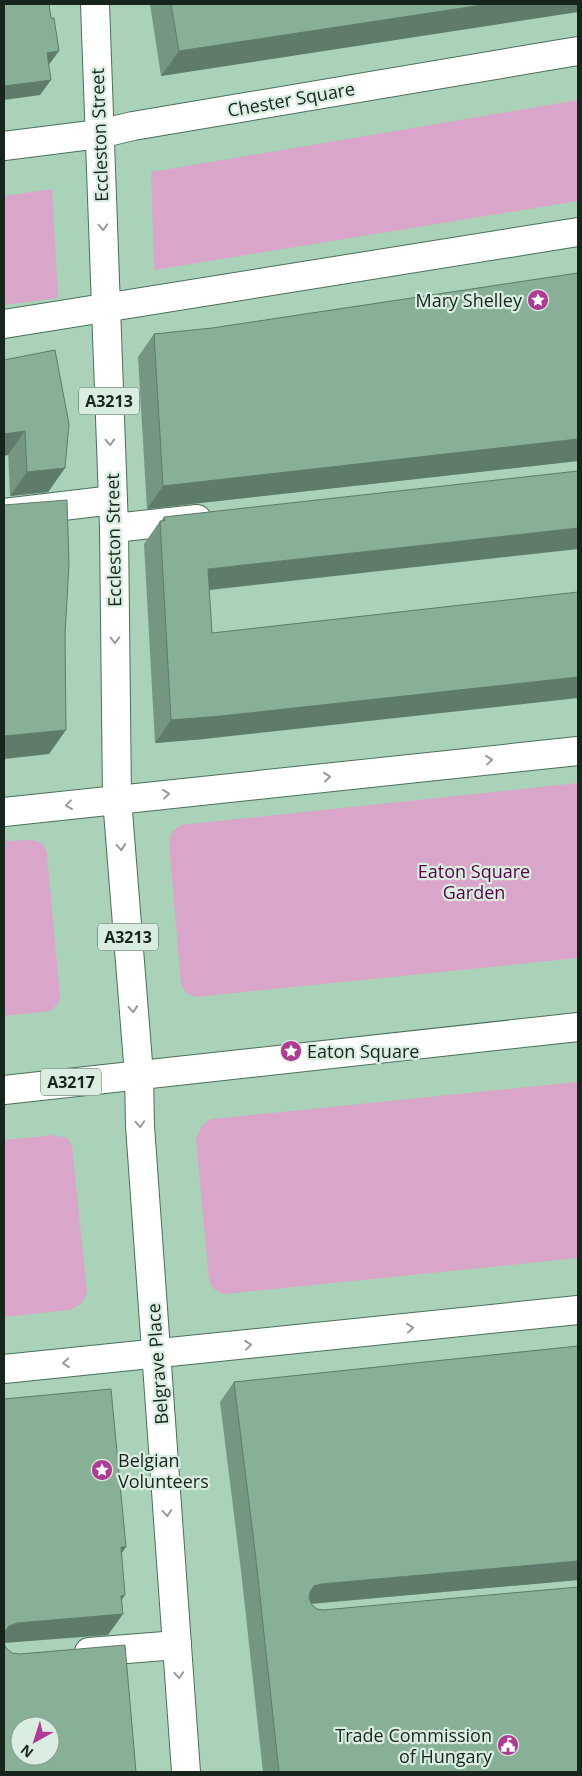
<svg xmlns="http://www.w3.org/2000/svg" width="582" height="1776" font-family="'Open Sans',sans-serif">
<rect width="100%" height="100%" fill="#a9d2b9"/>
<g fill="#d9a6c9">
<polygon points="578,100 578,201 154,270 151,172"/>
<polygon points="52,189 58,298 4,305 4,196"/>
<path d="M578,783V958L196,997C188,995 184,991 181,984L169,843L172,832L181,825Z"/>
<path d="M31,840C41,841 45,845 47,854L60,997L58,1004L50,1011L4,1016V841Z"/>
<path d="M578,1082V1258L225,1294C216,1292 213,1289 209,1280L196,1139L201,1127L211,1119Z"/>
<path d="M54,1135L67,1138L72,1146L87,1292C84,1302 79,1307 69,1310L4,1317V1140Z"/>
</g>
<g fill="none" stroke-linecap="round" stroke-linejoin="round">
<g stroke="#4a705a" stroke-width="30">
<g id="street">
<polyline points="4,146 99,134 133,126 578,51"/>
<polyline points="4,324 578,232"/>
<polyline points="4,513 113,500"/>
<polyline points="114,528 197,519"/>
<polyline points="4,812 578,751"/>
<polyline points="4,1369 578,1310"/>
<polyline points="89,1652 177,1645"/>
</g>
</g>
<g stroke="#4a705a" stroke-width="30">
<polyline id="secondary" points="139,1075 140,1126 186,1772"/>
</g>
<g stroke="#4a705a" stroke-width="30">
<g id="primary">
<polyline points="95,4 114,528 117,799 139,1075"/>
<polyline points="4,1090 578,1027"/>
</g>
</g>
<use href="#street" stroke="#fff" stroke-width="28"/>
<use href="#secondary" stroke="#fff" stroke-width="28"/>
<use href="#primary" stroke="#fff" stroke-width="28"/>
</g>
<g fill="#759782">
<polygon points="150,4 578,4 161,76"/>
<polygon points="578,273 578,461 147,509 138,357 154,334 212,328"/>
<polygon points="4,360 65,468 48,492 10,496"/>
<polygon points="164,517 209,590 204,739 155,743 144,544 160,521 161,521"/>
<polygon points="578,1346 578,1580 311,1604 317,1609 578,1772 263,1772 241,1571 220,1402 234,1382"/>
</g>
<g fill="#5f7b6a">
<polygon points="489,4 578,4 578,12 161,76 179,51"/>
<polygon points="59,51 48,66 47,53"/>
<polygon points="51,80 40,95 4,100 4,86"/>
<polygon points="25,431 8,455 4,456 4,434"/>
<polygon points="578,439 578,461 147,509 163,486"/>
<polygon points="65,468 48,492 10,496 27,472"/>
<polygon points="578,528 578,549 192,592 208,569"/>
<polygon points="578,677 578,698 204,739 155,743 171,720"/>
<polygon points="66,730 49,754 4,759 4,736"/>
<polygon points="121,1547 126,1547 112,1567"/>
<polygon points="578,1561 578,1580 307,1604 300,1607 314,1586 321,1584"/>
<polygon points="125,1595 111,1615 123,1614 108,1635 4,1643 4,1632 9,1626 17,1623 121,1596"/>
</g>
<g fill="#88b097" stroke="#5f7b6a" fill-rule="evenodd">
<polygon points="4,4 49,4 51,18 54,18 59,51 47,53 51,80 4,86"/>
<polygon points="171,4 489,4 179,51"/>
<polygon points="578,273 578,439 163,486 154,334 212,328"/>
<polygon points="55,350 69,424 65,468 27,472 25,431 4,434 4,360"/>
<polygon points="578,471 578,528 208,569 212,633 578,592 578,677 221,716 171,720 160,521 165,521 164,517"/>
<polygon points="67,500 69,564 65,635 66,730 4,736 4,505"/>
<polygon points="578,1346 578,1561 321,1584 314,1586 310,1592 309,1598 312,1605 317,1609 323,1610 578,1587 578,1772 279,1772 255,1551 234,1382"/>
<polygon points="111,1389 126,1547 121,1547 125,1595 121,1596 123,1614 17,1623 9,1626 5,1631 4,1635 4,1399"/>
<path d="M4,1642L6,1648L12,1653L20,1654L125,1645L136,1772H4ZM20,1726H50V1756H20Z"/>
</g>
<defs><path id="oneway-chevron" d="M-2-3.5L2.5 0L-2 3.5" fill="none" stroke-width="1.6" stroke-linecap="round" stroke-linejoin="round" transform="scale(1.25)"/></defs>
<g stroke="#969d99">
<use href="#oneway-chevron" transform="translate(103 227) rotate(88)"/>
<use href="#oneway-chevron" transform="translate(110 442) rotate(88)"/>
<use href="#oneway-chevron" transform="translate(115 640) rotate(89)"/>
<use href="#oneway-chevron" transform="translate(489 760) rotate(-6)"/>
<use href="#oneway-chevron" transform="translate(327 777) rotate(-6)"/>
<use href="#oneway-chevron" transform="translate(166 794) rotate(-6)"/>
<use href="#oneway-chevron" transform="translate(69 805) rotate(173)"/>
<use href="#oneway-chevron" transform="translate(121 847) rotate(85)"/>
<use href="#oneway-chevron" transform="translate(133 1009) rotate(85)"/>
<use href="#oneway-chevron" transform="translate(140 1124) rotate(87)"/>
<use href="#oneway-chevron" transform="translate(410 1328) rotate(-6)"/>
<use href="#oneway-chevron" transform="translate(248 1345) rotate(-6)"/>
<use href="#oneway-chevron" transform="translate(66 1363) rotate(175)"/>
<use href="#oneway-chevron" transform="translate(167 1513) rotate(86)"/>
<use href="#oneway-chevron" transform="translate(179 1675) rotate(86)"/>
</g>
<defs>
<g id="sight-disc" transform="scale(1.125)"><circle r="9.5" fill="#ae3b94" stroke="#d9ede0"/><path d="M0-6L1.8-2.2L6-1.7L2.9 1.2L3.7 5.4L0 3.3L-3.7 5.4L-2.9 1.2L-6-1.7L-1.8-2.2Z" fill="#fff"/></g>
<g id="civic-disc" transform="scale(1.125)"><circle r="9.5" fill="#ae3b94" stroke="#d9ede0"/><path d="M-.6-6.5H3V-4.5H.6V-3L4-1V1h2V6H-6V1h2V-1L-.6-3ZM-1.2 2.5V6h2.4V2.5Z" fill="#fff"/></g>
</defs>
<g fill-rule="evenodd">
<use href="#sight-disc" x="538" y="300"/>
<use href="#sight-disc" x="291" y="1051"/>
<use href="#sight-disc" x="102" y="1470"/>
<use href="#civic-disc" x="508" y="1745"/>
</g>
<g text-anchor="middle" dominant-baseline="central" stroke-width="4.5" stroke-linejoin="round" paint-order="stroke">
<g fill="#d9ede0" stroke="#506258" stroke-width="1">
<rect x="79" y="387.5" width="60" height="27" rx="4"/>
<rect x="98" y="923.5" width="60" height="27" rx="4"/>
<rect x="41" y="1068.5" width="60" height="27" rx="4"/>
</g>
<g font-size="16" font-weight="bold" fill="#16261d">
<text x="109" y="401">A3213</text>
<text x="128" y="937">A3213</text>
<text x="71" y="1082">A3217</text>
</g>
<g font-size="18" fill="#16261d" stroke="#d9ede0">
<text transform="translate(291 99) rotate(-10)">Chester Square</text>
<text transform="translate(99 135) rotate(-92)">Eccleston Street</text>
<text transform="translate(113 540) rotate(-91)">Eccleston Street</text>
<text transform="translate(157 1364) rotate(-94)">Belgrave Place</text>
</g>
<g font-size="18" fill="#16261d" stroke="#d9ede0" text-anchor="end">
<text x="522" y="300">Mary Shelley</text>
<text x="307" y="1051" text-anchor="start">Eaton Square</text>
<text x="118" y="1460" text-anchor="start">Belgian<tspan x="118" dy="21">Volunteers</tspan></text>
<text x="492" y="1735">Trade Commission<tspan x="492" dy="21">of Hungary</tspan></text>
</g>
<g font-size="18" fill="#580048" stroke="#d9ede0">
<text x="474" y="871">Eaton Square<tspan x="474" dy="21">Garden</tspan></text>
</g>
</g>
<rect width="582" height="1776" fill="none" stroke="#16261d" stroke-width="10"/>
<g transform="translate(35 1741) rotate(219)"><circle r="24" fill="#d9ede0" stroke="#8b9d92"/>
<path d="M0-4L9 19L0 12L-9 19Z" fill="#ae3b94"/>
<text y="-8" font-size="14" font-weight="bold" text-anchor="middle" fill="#16261d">N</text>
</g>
</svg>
